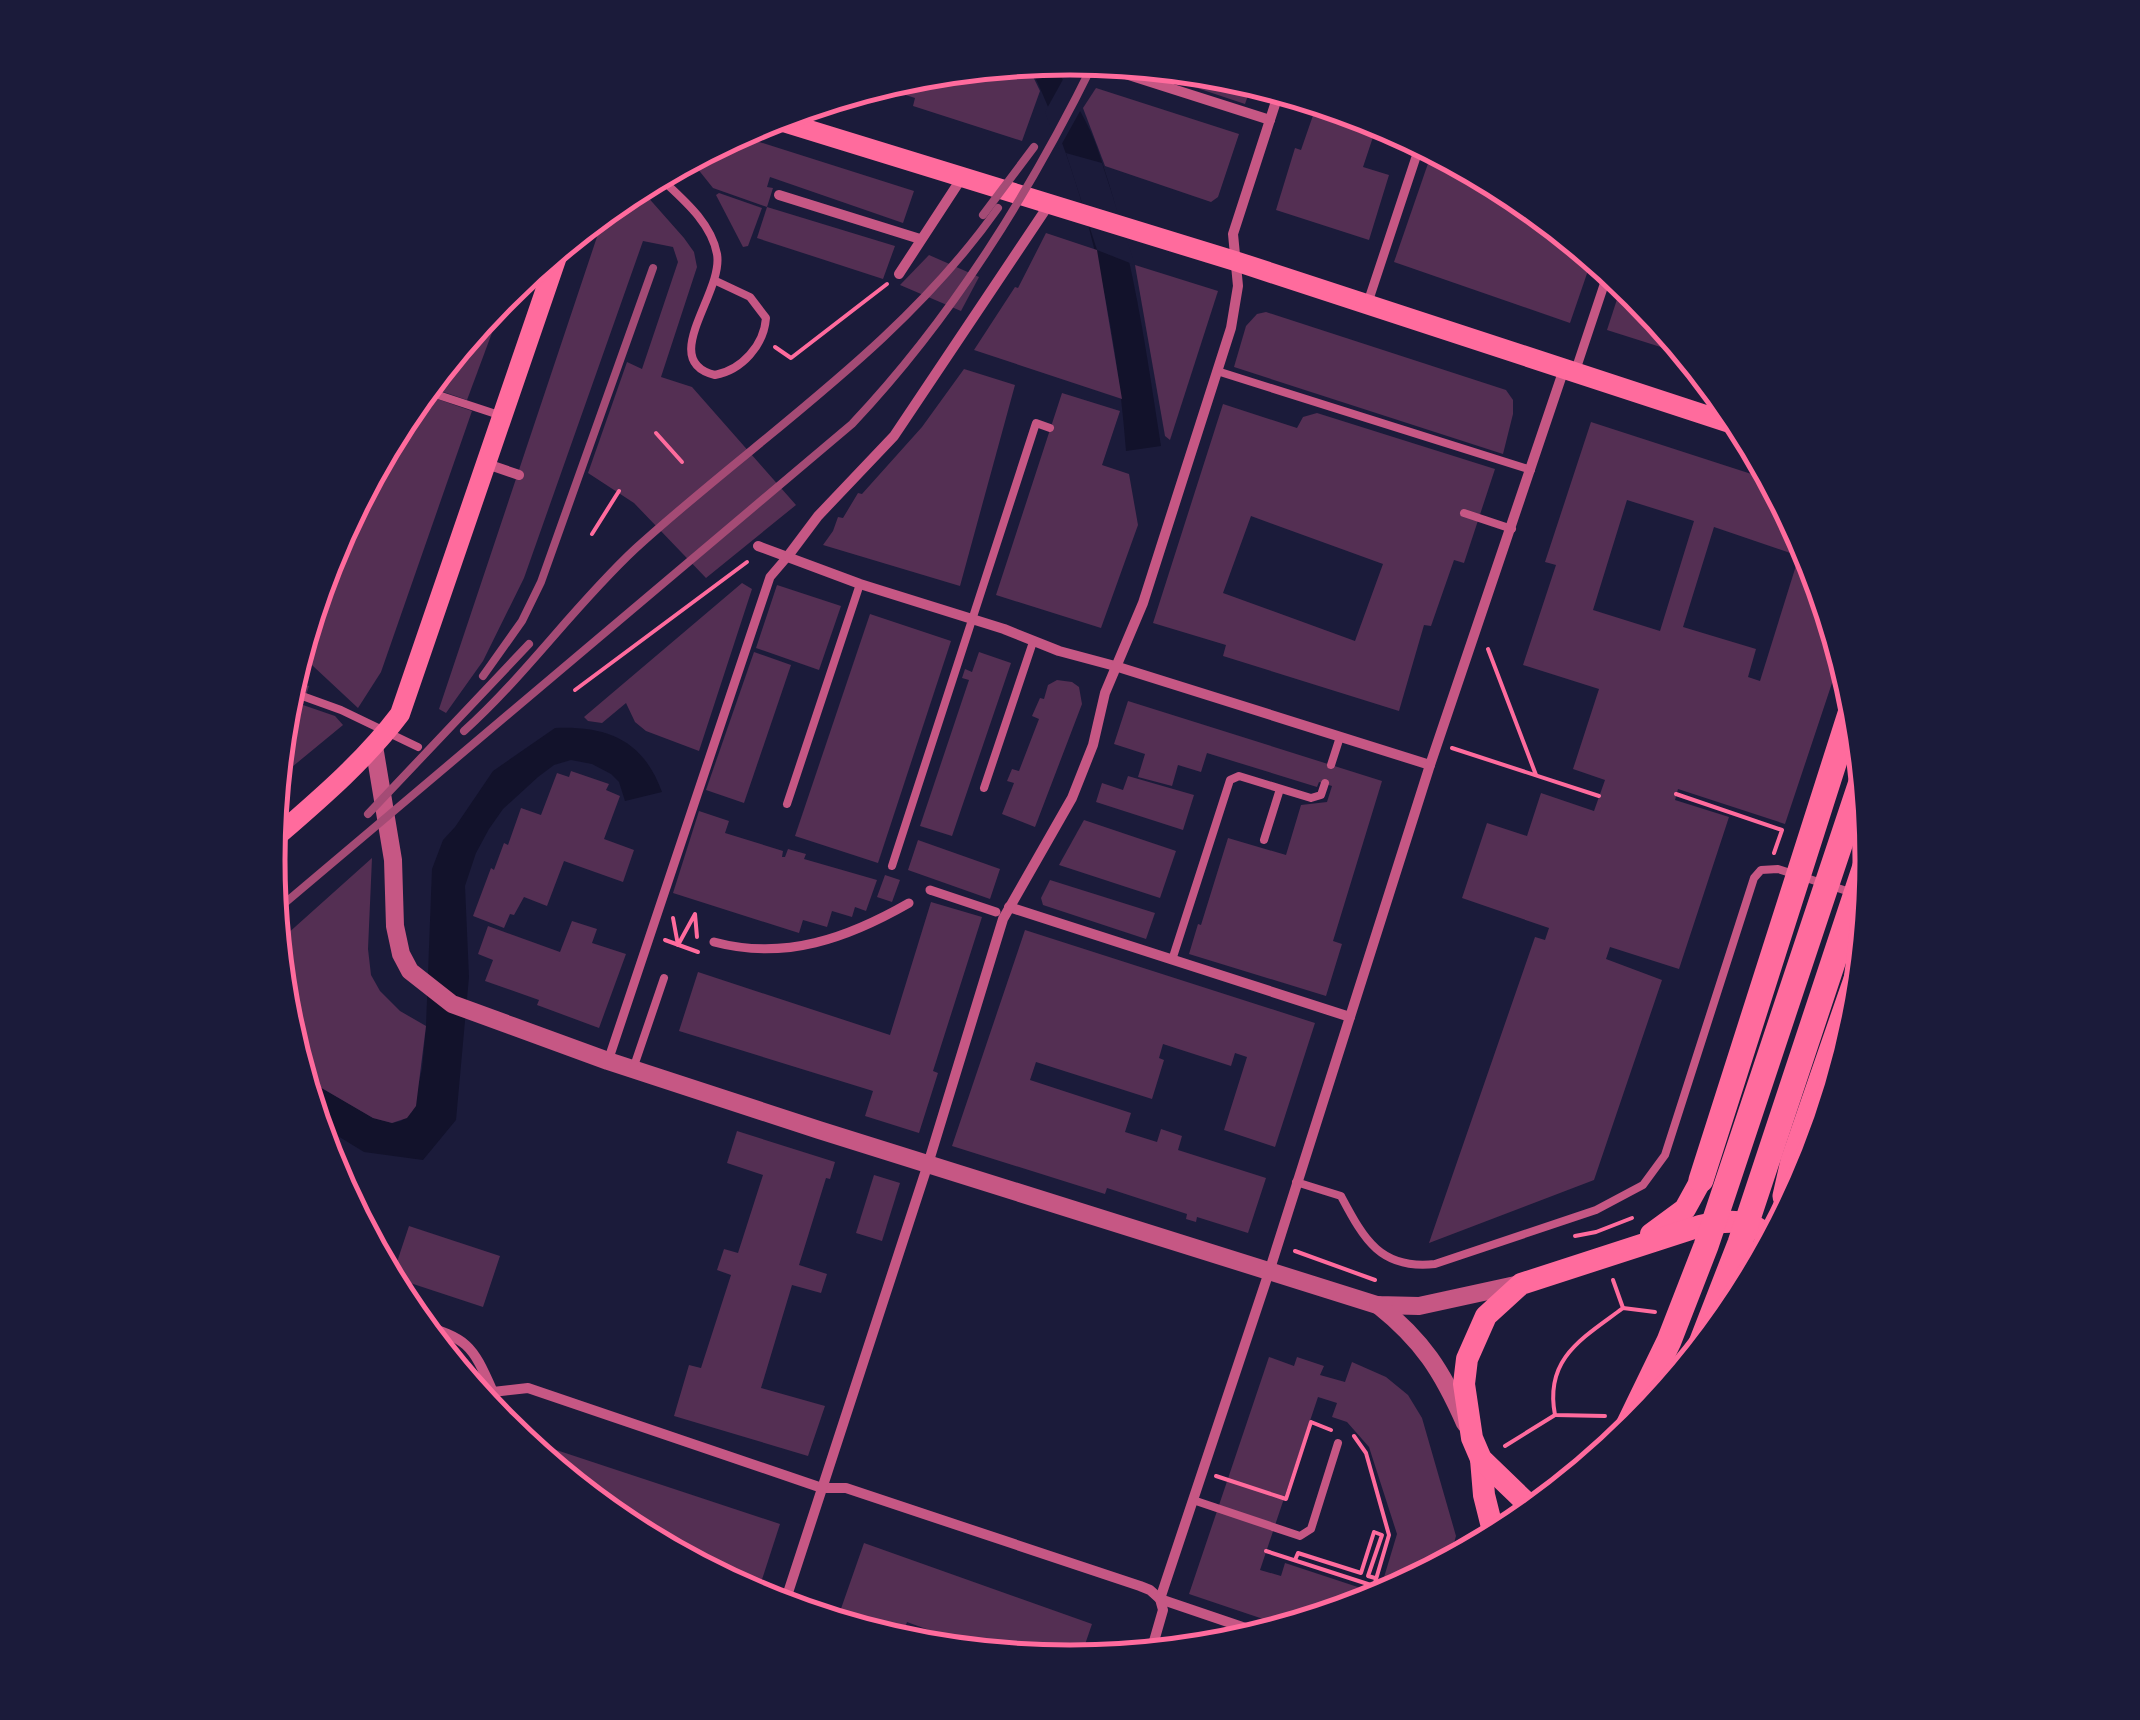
<svg xmlns="http://www.w3.org/2000/svg" width="2140" height="1720" font-family="Lato,sans-serif">
<rect width="100%" height="100%" fill="#1b1b3a"/>
<g fill="#12122b">
<path d="M1053,59C1065,88 1084,113 1095,142C1131,240 1145,343 1161,446L1126,451C1116,318 1086,182 1028,62Z"/>
<path d="M555,728C608,726 643,740 662,792L625,801L619,782L611,774L592,764L571,760L554,765L538,777L503,809L489,829L476,853L465,886L469,977L456,1120L423,1160L364,1152L315,1122L301,1076L373,1118L392,1123L401,1121L412,1112L422,1069L426,1026L432,869L443,840L455,827L493,771Z"/>
</g>
<g fill="#1b1b3a">
<polygon points="1066,74 1084,104 1059,149 1045,112"/>
<polygon points="1066,153 1102,163 1135,265 1097,250"/>
</g>
<g fill="#542f53" fill-rule="evenodd">
<polygon points="1026,62 1040,91 1022,141 913,106 915,98 890,90 887,97 862,89 914,73"/>
<polygon points="1119,62 1227,73 1253,81 1245,104"/>
<polygon points="1096,88 1239,134 1218,197 1211,202 1105,166 1083,108"/>
<polygon points="1318,101 1379,119 1363,167 1389,175 1369,240 1276,210 1295,148 1301,150"/>
<polygon points="734,134 914,191 903,223 770,177 767,187 773,188 767,207 713,188 689,158"/>
<polygon points="1433,149 1516,193 1593,256 1570,323 1394,262"/>
<polygon points="638,186 684,238 694,252 697,267 661,377 692,387 796,505 706,578 634,503 588,473 627,362 642,369 678,262 673,247 643,241 524,578 483,661 446,713 439,709 607,207"/>
<polygon points="719,193 762,208 748,246 743,247 716,195"/>
<polygon points="767,207 895,246 883,279 757,238"/>
<polygon points="1046,233 1097,250 1122,399 974,350 1015,287 1018,288"/>
<polygon points="929,255 979,277 961,311 900,285"/>
<polygon points="1135,265 1218,291 1170,440 1165,436"/>
<polygon points="1623,281 1638,293 1689,356 1607,330"/>
<polygon points="509,287 467,400 426,386 503,292"/>
<polygon points="1266,312 1506,390 1513,400 1513,414 1503,454 1234,367 1246,326 1257,314"/>
<polygon points="964,369 1015,385 960,586 823,545 833,531 838,517 843,518 858,493 862,494 922,427"/>
<polygon points="420,393 472,411 381,672 358,708 298,652 329,552 403,414"/>
<polygon points="1062,393 1120,411 1102,465 1129,474 1138,525 1101,628 996,595"/>
<path d="M1223,404L1297,428L1303,417L1317,413L1495,469L1464,563L1454,560L1431,626L1424,625L1399,711L1223,656L1226,645L1153,623ZM1251,516L1383,564L1355,641L1223,593Z"/>
<path d="M1591,422L1773,481L1812,553L1842,653L1785,824L1678,789L1675,800L1729,817L1679,969L1610,947L1606,959L1662,980L1594,1180L1429,1243L1535,937L1545,940L1549,928L1462,898L1487,823L1527,836L1541,793L1594,811L1605,780L1573,769L1599,689L1523,665L1556,565L1545,562ZM1627,500L1694,521L1660,631L1593,610ZM1714,527L1799,556L1760,681L1748,677L1756,649L1683,627Z"/>
<polygon points="742,583 752,589 699,751 646,731 635,722 626,703 602,723 588,721 584,717"/>
<polygon points="777,585 841,606 819,670 756,648"/>
<polygon points="870,614 951,641 878,863 795,836"/>
<polygon points="754,652 791,665 744,803 706,790"/>
<polygon points="979,652 1011,663 952,836 920,826 969,680 962,678 965,669 972,672"/>
<polygon points="290,680 309,686 303,705 335,716 343,725 275,781 283,703"/>
<polygon points="1057,680 1072,682 1079,687 1082,704 1035,827 1002,814 1014,783 1007,781 1012,769 1019,771 1039,719 1032,716 1040,698 1044,699 1048,685"/>
<polygon points="1128,701 1382,781 1333,941 1342,944 1326,996 1189,954 1198,924 1201,925 1228,838 1286,855 1301,805 1327,802 1332,786 1319,782 1317,787 1207,753 1201,772 1178,765 1172,786 1138,777 1145,754 1114,744"/>
<polygon points="571,771 609,784 606,790 620,796 604,839 634,850 623,882 564,861 547,906 524,897 514,915 510,914 504,928 473,916 491,868 494,870 504,843 508,845 521,808 541,815 557,773 569,777"/>
<polygon points="1128,776 1194,795 1183,830 1096,802 1102,783 1123,790"/>
<polygon points="699,811 729,821 725,833 783,851 782,857 785,857 788,849 806,854 804,859 877,880 866,911 855,907 852,917 832,911 827,927 803,920 799,933 673,893"/>
<polygon points="1084,820 1176,851 1160,898 1059,865"/>
<polygon points="918,840 1000,869 990,899 908,870"/>
<polygon points="372,858 368,949 371,975 380,991 400,1011 426,1026 416,1106 407,1118 392,1123 373,1118 301,1076 283,1016 276,944"/>
<polygon points="885,875 900,880 892,902 877,897"/>
<polygon points="1050,880 1155,913 1146,939 1043,905 1041,898"/>
<polygon points="931,902 982,917 933,1071 938,1073 919,1133 865,1116 873,1091 679,1031 698,972 890,1035"/>
<polygon points="572,921 597,929 592,943 626,954 599,1028 537,1005 539,1000 485,981 493,960 478,954 488,926 560,952"/>
<polygon points="1025,930 1315,1023 1275,1147 1224,1130 1247,1057 1235,1053 1231,1066 1163,1044 1159,1058 1164,1060 1152,1099 1036,1062 1030,1080 1131,1113 1125,1132 1157,1142 1161,1129 1182,1136 1178,1150 1266,1178 1248,1233 1197,1217 1196,1222 1186,1219 1187,1214 1107,1188 1105,1194 952,1146"/>
<polygon points="737,1131 835,1162 830,1179 826,1178 799,1265 827,1274 821,1293 792,1285 761,1388 825,1406 808,1456 674,1416 689,1365 701,1368 731,1275 717,1270 724,1249 738,1253 763,1175 727,1163"/>
<polygon points="874,1175 900,1183 882,1241 856,1233"/>
<polygon points="409,1226 500,1256 483,1307 392,1277"/>
<path d="M1269,1357L1294,1366L1297,1357L1324,1366L1320,1375L1345,1382L1352,1362L1386,1377L1408,1395L1422,1418L1456,1536L1448,1564L1377,1602L1290,1628L1189,1594ZM1318,1397L1337,1403L1332,1417L1347,1422L1369,1447L1397,1534L1379,1594L1285,1563L1281,1576L1260,1570Z"/>
<polygon points="514,1436 780,1524 756,1598 624,1527"/>
<polygon points="864,1543 1092,1624 1079,1662 1000,1656 907,1622 900,1643 836,1623"/>
</g>
<g fill="none" stroke-linecap="round" stroke-linejoin="round">
<g stroke="#ff6b9d" stroke-width="4">
<polyline points="775,347 791,358 887,284"/>
<polyline points="656,433 682,462"/>
<polyline points="592,534 619,491"/>
<polyline points="1488,649 1536,775"/>
<polyline points="292,674 305,681"/>
<polyline points="575,690 747,562"/>
<polyline points="1452,748 1599,796"/>
<polyline points="1676,794 1782,830 1774,853"/>
<polyline points="673,918 678,945 695,914 697,937"/>
<polyline points="665,940 698,952"/>
<polyline points="1575,1236 1596,1232 1632,1218"/>
<polyline points="1295,1251 1375,1280"/>
<polyline points="1613,1280 1623,1308"/>
<path d="M1605,1416L1555,1415C1544,1358 1583,1338 1623,1308L1655,1312"/>
<polyline points="1505,1446 1555,1415"/>
<polyline points="1216,1476 1286,1499 1311,1422 1331,1430"/>
<polyline points="1266,1551 1374,1586 1389,1535 1366,1453 1354,1436"/>
<polyline points="1295,1560 1298,1553 1361,1573 1374,1532 1382,1535 1368,1576 1375,1578"/>
</g>
<g stroke="#c65784" stroke-width="8">
<path d="M657,175C680,197 711,221 717,254C724,293 657,361 715,375C742,370 764,345 766,318L750,297L716,281"/>
<polyline points="1217,371 1531,470"/>
<polyline points="423,390 499,415"/>
<polyline points="1464,513 1512,529"/>
<polyline points="305,697 341,710 418,747"/>
<polyline points="1331,765 1340,737"/>
<polyline points="984,788 1033,642"/>
<polyline points="787,804 860,584"/>
<polyline points="1264,840 1280,789"/>
<polyline points="892,866 1036,423 1050,428"/>
<polyline points="1172,960 1230,780 1239,776 1311,798 1321,795 1325,783"/>
<polyline points="633,1069 664,978"/>
<polyline points="325,1156 342,1177"/>
<path d="M1296,1182L1341,1196C1364,1239 1380,1270 1435,1264L1596,1210L1643,1185L1665,1155L1754,878L1761,870L1778,869L1869,898"/>
<polyline points="1193,1500 1300,1536 1311,1529 1338,1443"/>
</g>
<g stroke="#c65784" stroke-width="9">
<polyline points="1368,302 1421,142"/>
<polyline points="1575,372 1609,270"/>
<polyline points="930,890 996,912"/>
<path d="M714,942C785,961 848,938 909,903"/>
<polyline points="608,1061 770,577 788,556"/>
</g>
<g stroke="#c65784" stroke-width="10">
<polyline points="1113,70 1270,120"/>
<polyline points="779,195 920,239"/>
<polyline points="899,274 963,176"/>
<polyline points="1709,415 1717,389"/>
<polyline points="487,464 519,475"/>
<polyline points="758,546 860,584 1004,629 1059,651 1115,666 1430,765"/>
<polyline points="788,556 818,516 894,436 1050,203"/>
<polyline points="1009,907 1350,1017"/>
<path d="M417,1323C468,1340 471,1342 493,1392"/>
<polyline points="482,1402 493,1392 528,1388 822,1488 846,1488 1140,1586 1150,1590 1160,1599 1266,1635"/>
<polyline points="783,1608 928,1164 1003,919 1072,798 1093,745 1105,693 1143,603 1231,328 1238,286 1233,234 1280,89"/>
<polyline points="1150,1655 1163,1610 1160,1599 1269,1272 1430,765 1564,369"/>
</g>
<g stroke="#c65784" stroke-width="18">
<polyline points="374,746 393,860 395,926 401,954 410,971 452,1004 608,1061 819,1130 1377,1305 1419,1306 1520,1284"/>
<path d="M1378,1305C1423,1341 1442,1371 1465,1423"/>
</g>
<g stroke="#ff6b9d" stroke-width="20">
<polyline points="767,117 1235,261 1745,428"/>
<path d="M269,843C315,803 363,763 400,714L561,245"/>
</g>
<g stroke="#ff6b9d" stroke-width="22">
<polyline points="1784,1218 1785,1196"/>
<polyline points="1651,1234 1685,1209 1701,1180"/>
<polyline points="1481,1459 1484,1495 1495,1539"/>
<path d="M1535,1511L1481,1459L1472,1438L1464,1384L1467,1359L1486,1316L1521,1284L1700,1226C1726,1220 1753,1217 1772,1241"/>
</g>
<g stroke="#ff6b9d" stroke-width="25">
<polyline points="1701,1180 1855,698"/>
<polyline points="1785,1196 1793,1161 1863,959"/>
<polyline points="1696,1356 1740,1243 1871,848"/>
<polyline points="1620,1442 1669,1341 1706,1246 1864,773"/>
</g>
<g stroke="#a44b75" stroke-width="8">
<polyline points="983,215 1034,147"/>
<polyline points="483,676 522,621 541,582 653,268"/>
<path d="M464,731C526,675 574,606 635,549C758,437 901,346 998,208"/>
<polyline points="368,814 529,644"/>
<path d="M273,913L852,424C953,317 1030,192 1095,60"/>
</g>
</g>
<path d="M0 0H2140V1720H0ZM285 860a785 785 0 1 1 1570 0a785 785 0 1 1-1570 0Z" fill="#1b1b3a" fill-rule="evenodd"/>
<path fill="none" stroke="#ff6b9d" stroke-width="5" d="M285 860a785 785 0 1 1 1570 0a785 785 0 1 1-1570 0Z"/>
</svg>
